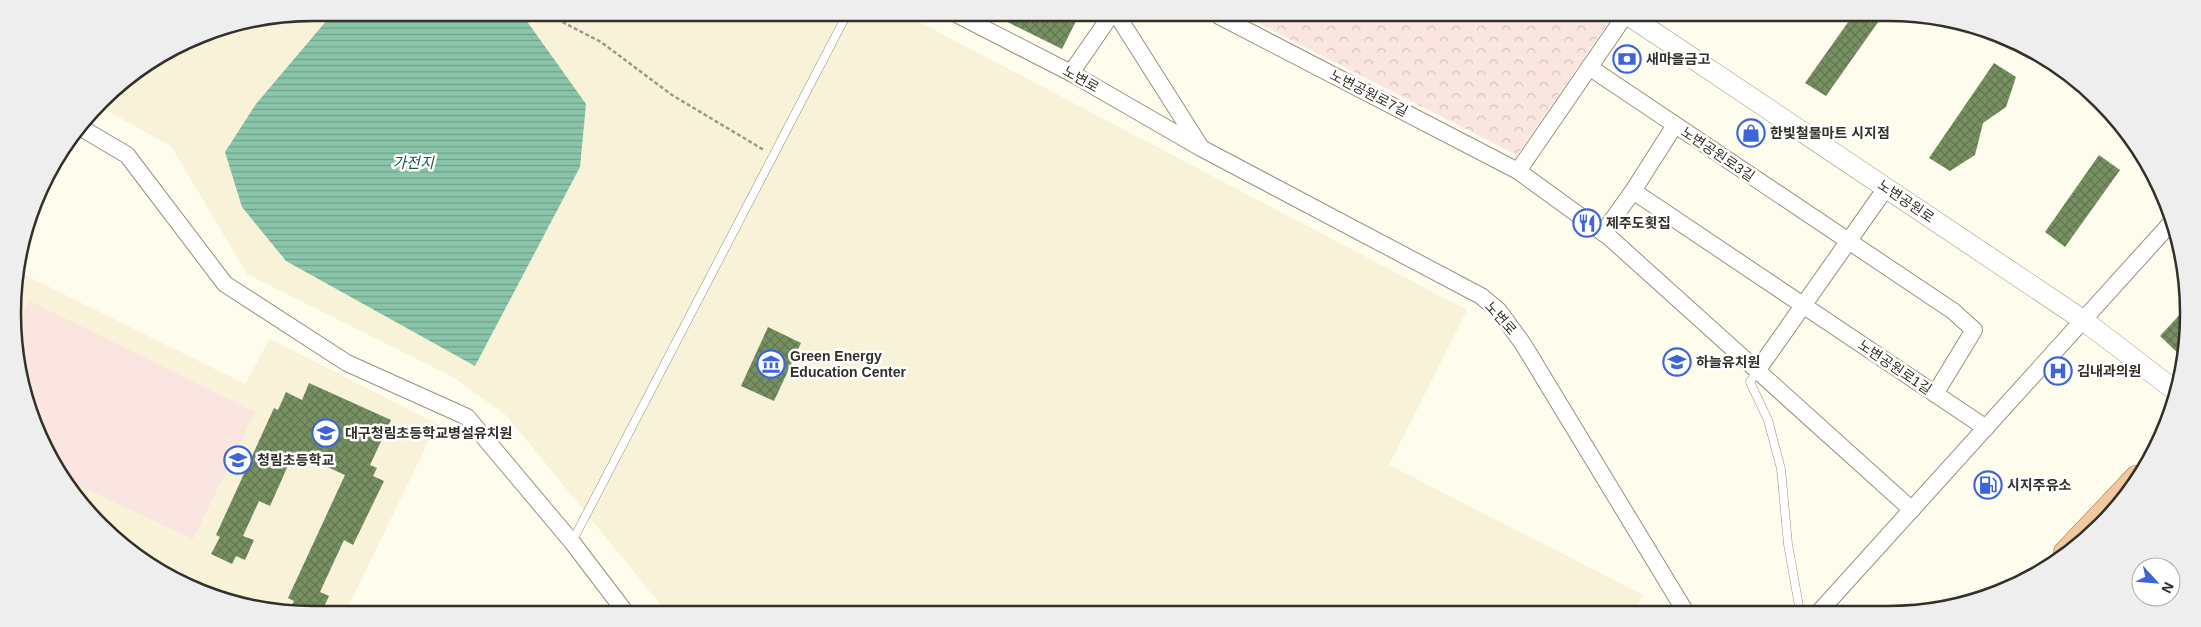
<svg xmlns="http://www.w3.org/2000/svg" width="2201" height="627" font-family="Arial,'Noto Sans KR',sans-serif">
<defs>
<pattern id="park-crowns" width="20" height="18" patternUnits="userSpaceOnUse" patternTransform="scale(1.25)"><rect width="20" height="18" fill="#fae5e1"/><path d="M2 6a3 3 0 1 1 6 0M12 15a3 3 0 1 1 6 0" fill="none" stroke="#d7c5c1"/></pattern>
<pattern id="water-rules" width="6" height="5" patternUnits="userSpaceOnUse" patternTransform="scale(1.25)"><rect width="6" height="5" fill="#8ac5aa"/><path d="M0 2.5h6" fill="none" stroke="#71a08a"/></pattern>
<pattern id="building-cross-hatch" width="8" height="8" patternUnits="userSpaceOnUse" patternTransform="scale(1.25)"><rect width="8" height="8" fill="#779062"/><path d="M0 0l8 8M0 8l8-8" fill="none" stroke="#627651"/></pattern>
</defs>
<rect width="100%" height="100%" fill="#fefced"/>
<g fill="#f7f2d8">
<polygon points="314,13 906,15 1467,310 1389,465 1643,595 1635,611 665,610 507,416 453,377 247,274 171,146 100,107 115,87 199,35"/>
<polygon points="19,272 245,384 270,339 437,424 347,609 258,609 143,557 75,497 23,392 13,294"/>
</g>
<polygon fill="url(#park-crowns)" points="1250,16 1612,17 1517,155 1248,18"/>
<polygon fill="#fae5e1" points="30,301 255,412 193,539 67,480 23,392 16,327"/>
<polygon fill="url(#water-rules)" points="333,13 521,13 586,104 580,167 475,366 286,261 242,207 225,152 256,104"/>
<g fill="url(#building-cross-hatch)">
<polygon points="993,15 1044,15 1053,19 1055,15 1079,15 1062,49"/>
<polygon points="1851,18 1881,18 1826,96 1805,83"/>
<polygon points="1994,63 2016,77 2006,107 1983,123 1975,155 1950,171 1929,158"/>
<polygon points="2099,155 2120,170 2065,247 2045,232"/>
<polygon points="2183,311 2183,358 2160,336"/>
<polygon points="768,327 801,343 774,401 741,386"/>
<polygon points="309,383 391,420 370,465 377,468 373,476 384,481 353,545 344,540 320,592 329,596 323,609 290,609 294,601 288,598 345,475 294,452 270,506 259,501 243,536 254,540 245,560 236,556 232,564 211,554 220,537 216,535 274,408 278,410 286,392 302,400"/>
</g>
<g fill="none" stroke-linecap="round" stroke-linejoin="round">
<g stroke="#949180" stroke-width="9">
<g id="service">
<polyline points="1757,371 1750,382 1768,420 1781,469 1788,544 1800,612"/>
<polyline points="572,542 847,14"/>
</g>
</g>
<g stroke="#949180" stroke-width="18">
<g id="minor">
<polyline points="958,15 1071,73 1201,148 1481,296 1499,311 1523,344 1685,611"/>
<polyline points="1117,15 1200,146"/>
<polyline points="1219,16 1518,171 1609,237 1912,510"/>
<polyline points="1589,67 1953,311 1974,330 1935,394"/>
<polyline points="1071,73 1111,15"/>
<polyline points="83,129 127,155 225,284 347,363 467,417 572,542 623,609"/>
<polyline points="1518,171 1624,17"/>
<polyline points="1633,191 1986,428"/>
<polyline points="1603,233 1633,191 1675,125"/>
<polyline points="1757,371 1886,188"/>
<polyline points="1819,612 2170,224"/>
</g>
</g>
<g stroke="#949180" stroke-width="21">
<polyline id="tertiary" points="1631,17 2083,320 2176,391"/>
</g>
<g stroke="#a87b4d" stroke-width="26">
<polyline id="primary" points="2066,553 2137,478"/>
</g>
<polyline stroke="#9b998e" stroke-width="2.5" stroke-dasharray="4 2.5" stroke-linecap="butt" points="545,13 601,42 672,95 764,150"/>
<use href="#service" stroke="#fff" stroke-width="8"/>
<use href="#minor" stroke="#fff" stroke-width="16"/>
<use href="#tertiary" stroke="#fff" stroke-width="20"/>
<use href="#primary" stroke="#f1c8a0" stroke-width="25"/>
</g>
<defs>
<g id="bank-ring" transform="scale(1.4375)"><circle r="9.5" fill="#fff" stroke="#3d65d7" stroke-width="1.5"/><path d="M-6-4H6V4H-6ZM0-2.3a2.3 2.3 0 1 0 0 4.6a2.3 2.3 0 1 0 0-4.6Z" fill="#3d65d7"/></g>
<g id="shop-ring" transform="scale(1.4375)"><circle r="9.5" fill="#fff" stroke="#3d65d7" stroke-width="1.5"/><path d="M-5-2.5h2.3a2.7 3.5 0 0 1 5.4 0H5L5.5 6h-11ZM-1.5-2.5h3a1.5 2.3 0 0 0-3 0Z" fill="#3d65d7"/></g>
<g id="restaurant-ring" transform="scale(1.4375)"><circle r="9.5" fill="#fff" stroke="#3d65d7" stroke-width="1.5"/><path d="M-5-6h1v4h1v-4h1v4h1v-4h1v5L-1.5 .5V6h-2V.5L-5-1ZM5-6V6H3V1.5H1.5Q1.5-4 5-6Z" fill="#3d65d7"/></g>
<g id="school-ring" transform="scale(1.4375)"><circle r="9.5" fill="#fff" stroke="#3d65d7" stroke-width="1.5"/><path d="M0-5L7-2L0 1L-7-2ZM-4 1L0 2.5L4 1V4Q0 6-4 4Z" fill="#3d65d7"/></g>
<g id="museum-ring" transform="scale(1.4375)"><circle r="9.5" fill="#fff" stroke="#3d65d7" stroke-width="1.5"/><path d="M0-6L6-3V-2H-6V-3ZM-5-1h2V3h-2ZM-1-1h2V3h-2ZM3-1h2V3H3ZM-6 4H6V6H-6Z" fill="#3d65d7"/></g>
<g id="hospital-ring" transform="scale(1.4375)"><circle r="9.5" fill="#fff" stroke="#3d65d7" stroke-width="1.5"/><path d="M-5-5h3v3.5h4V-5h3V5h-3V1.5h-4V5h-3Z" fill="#3d65d7"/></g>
<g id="fuel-ring" transform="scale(1.4375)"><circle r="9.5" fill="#fff" stroke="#3d65d7" stroke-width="1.5"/><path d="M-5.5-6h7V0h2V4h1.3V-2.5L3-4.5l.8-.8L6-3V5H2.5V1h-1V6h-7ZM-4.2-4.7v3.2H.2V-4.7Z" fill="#3d65d7"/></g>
</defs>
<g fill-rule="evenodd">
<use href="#bank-ring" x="1627" y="59"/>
<use href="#shop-ring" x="1751" y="133"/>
<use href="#restaurant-ring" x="1587" y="223"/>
<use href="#school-ring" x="1677" y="362"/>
<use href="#museum-ring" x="771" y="364"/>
<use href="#hospital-ring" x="2058" y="371"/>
<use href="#school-ring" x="326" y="433"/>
<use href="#school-ring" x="238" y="460"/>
<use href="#fuel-ring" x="1988" y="485"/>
</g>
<g text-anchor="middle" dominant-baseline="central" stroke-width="5" stroke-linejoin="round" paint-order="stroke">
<g font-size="14" font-weight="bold" fill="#323029" stroke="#fff" text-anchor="start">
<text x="1646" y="59">새마을금고</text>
<text x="1770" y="133">한빛철물마트 시지점</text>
<text x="1606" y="223">제주도횟집</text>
<text x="790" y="356">Green Energy<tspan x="790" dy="16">Education Center</tspan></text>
<text x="1696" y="362">하늘유치원</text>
<text x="2077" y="371">김내과의원</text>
<text x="345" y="433">대구청림초등학교병설유치원</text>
<text x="257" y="460">청림초등학교</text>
<text x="2007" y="485">시지주유소</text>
</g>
<g font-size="14" fill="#323029" stroke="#fff">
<text transform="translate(1081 79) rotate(29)">노변로</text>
<text transform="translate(1369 93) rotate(27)">노변공원로7길</text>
<text transform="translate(1718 154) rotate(34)">노변공원로3길</text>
<text transform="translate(1906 201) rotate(34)">노변공원로</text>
<text transform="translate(1501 318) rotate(48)">노변로</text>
<text transform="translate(1895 367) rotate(34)">노변공원로1길</text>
</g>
<g font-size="15" font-style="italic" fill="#155d44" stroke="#fff">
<text x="413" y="162">가전지</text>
</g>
</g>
<path d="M0 0H2201V627H0ZM313 21H1888A292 292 0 0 1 2180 313V314A292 292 0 0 1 1888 606H313A292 292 0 0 1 21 314V313A292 292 0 0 1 313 21Z" fill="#efeeee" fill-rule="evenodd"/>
<path fill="none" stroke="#323029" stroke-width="2.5" d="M313 21H1888A292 292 0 0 1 2180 313V314A292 292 0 0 1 1888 606H313A292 292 0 0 1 21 314V313A292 292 0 0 1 313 21Z"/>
<g transform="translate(2156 582) rotate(116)"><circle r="24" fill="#ffffff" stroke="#adaca9"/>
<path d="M0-4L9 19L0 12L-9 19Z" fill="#3d65d7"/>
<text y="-8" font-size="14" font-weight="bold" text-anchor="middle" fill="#323029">N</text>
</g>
</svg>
